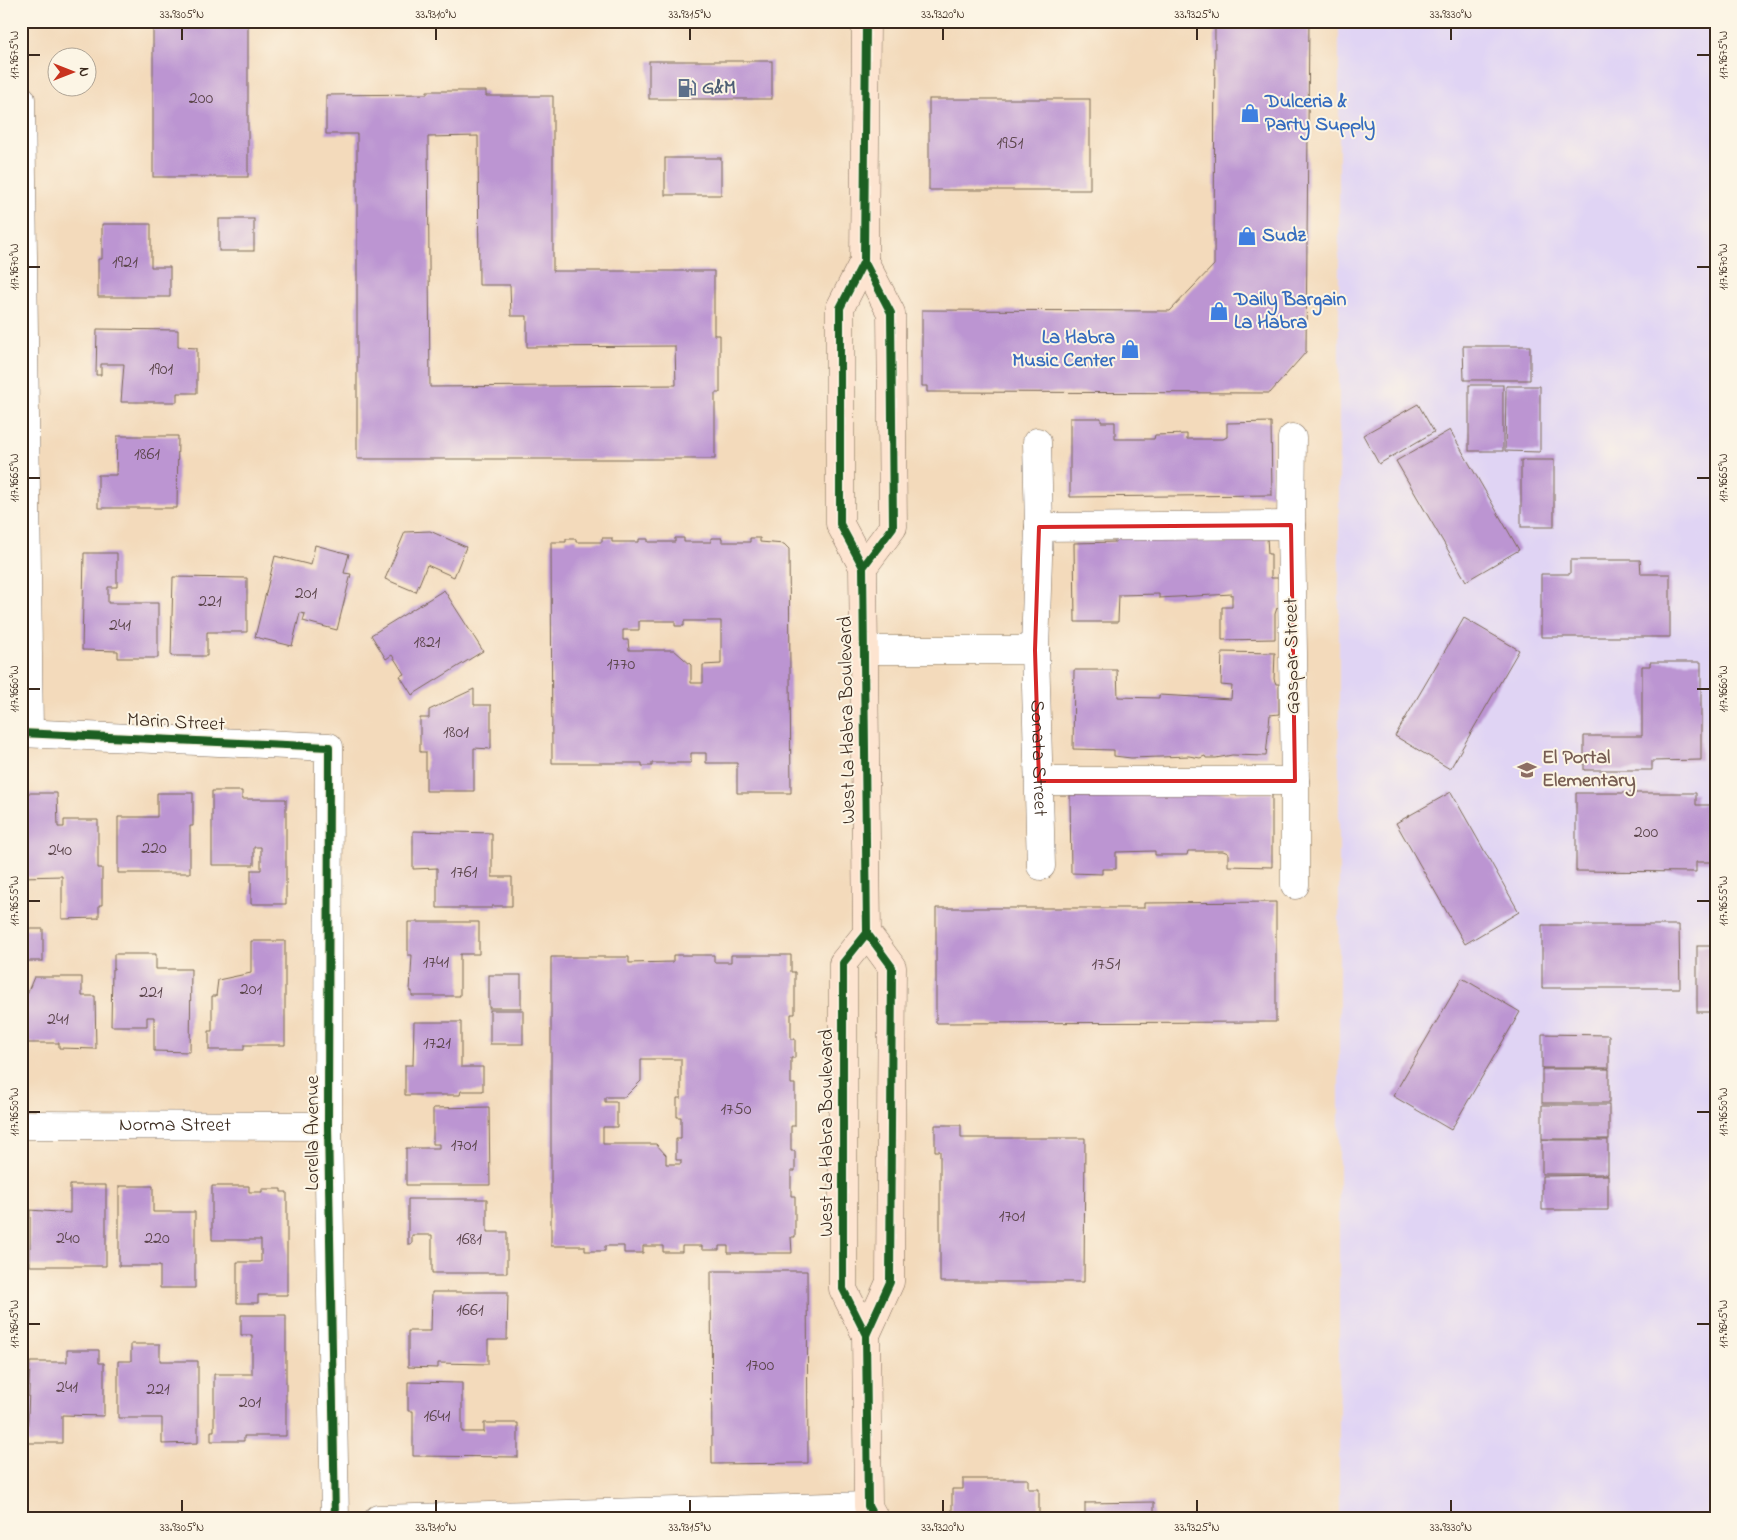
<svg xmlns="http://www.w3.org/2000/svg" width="1737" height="1540" font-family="'Indie Flower',sans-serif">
<rect width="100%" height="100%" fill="#fcf5e5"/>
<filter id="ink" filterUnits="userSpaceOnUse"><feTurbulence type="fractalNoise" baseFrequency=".02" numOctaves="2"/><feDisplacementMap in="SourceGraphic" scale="10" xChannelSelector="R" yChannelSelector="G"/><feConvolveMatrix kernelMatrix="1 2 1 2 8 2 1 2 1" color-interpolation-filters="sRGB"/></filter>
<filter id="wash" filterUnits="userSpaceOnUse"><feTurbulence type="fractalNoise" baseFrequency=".0096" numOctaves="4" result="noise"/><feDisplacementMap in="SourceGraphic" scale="20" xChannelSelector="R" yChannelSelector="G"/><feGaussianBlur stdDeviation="1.12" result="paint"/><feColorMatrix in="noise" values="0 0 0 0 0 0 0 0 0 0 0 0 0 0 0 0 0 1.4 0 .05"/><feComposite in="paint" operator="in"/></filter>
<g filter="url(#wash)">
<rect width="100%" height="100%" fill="#f3dabb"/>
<rect fill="#e0d4f4" x="1339" y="21" width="377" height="1498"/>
<g id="blocks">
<g fill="#bc95d2" fill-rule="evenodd">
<rect x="153" y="21" width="95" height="156"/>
<polygon points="1215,21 1309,21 1306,352 1270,393 927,392 927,386 922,386 922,310 1170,311 1214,265"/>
<rect x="649" y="61" width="123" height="38"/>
<path d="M427,91H486V96H553V271H714V335H720V393H715V459H357V134H326V95L427,94ZM478,136L479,285H510L511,316H527V347L675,346L676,385L430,387L428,137Z"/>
<rect x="929" y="99" width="161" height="91"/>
<rect x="665" y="158" width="56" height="37"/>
<rect x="219" y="219" width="35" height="32"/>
<polygon points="102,224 151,224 151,267 170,267 170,297 98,297 98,259 102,259"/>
<polygon points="97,329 178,330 178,347 197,348 197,393 177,393 177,402 121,402 124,364 101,364 101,375 96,375"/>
<polygon points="1463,346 1530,346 1530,380 1464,380"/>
<rect x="1469" y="385" width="34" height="66"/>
<polygon points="1506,386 1540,386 1540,452 1505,451"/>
<polygon points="1418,404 1434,432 1379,464 1363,435"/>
<polygon points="1070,418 1101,418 1101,422 1115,422 1115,439 1154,439 1155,435 1187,434 1187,439 1223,439 1227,437 1227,423 1271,422 1272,495 1070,497"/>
<polygon points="1450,430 1519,550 1466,581 1396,461"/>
<polygon points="117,436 178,436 177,508 98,508 98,475 116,475"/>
<rect x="1521" y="460" width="33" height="67"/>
<polygon points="430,531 466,547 454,577 427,565 416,592 385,579 405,532"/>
<polygon points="1115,536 1267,537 1268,554 1271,554 1271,578 1279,578 1279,609 1277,608 1275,614 1275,639 1222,640 1222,607 1232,607 1232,594 1159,598 1159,594 1119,595 1118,622 1075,622 1074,543 1115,542"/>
<path d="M602,538H612V542H639V539H648V542H675V538H684V542H711V538H722V542H750V538H760V542L784,544L789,549L791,793H737V763H706V753H691V763H652V766H642V763H552L551,542H566V539H576V542H602ZM639,621H675V626H684V621H721V664L703,665V683H691V665L674,650H629L628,640H623V630H639Z"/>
<polygon points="315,545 349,554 344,573 351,574 337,630 303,621 305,614 300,613 292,646 255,637 275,556 311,565"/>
<polygon points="84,553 117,553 117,587 108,587 108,603 158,603 158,658 118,658 118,651 82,650"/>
<polygon points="1570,560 1640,560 1641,574 1670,574 1670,637 1541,637 1541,574 1570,574"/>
<polygon points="173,577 247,578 247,632 207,632 207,656 171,656"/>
<polygon points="444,590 483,651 412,695 400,676 404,674 392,655 386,659 371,635"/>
<polygon points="1464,618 1519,650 1450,769 1395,736"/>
<polygon points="1222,652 1275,653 1274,679 1276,684 1279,684 1279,714 1270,715 1266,756 1232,755 1216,758 1206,758 1205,756 1200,758 1189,756 1131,758 1114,756 1114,750 1073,749 1074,670 1117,670 1118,697 1159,698 1159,695 1231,699 1232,686 1221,685"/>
<polygon points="1650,662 1701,662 1701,760 1652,761 1652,770 1584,770 1584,736 1642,736 1642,666 1650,666"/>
<polygon points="474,689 474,705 491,705 491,749 474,748 474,791 426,791 426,752 420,752 420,718 429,718 429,710"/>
<polygon points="212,791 242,791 242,799 286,799 286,904 251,904 251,870 261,870 261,847 254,847 254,865 212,865"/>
<polygon points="1451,792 1519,912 1465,944 1396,823"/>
<polygon points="21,793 57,793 58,827 64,827 64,820 98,820 98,868 102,868 102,905 99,905 99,918 62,919 62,876 22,877"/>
<polygon points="157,793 193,793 193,826 190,826 190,873 118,873 118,817 157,817"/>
<polygon points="1272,793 1272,867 1228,866 1228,853 1223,851 1188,851 1187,855 1155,855 1155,851 1116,852 1116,869 1102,869 1102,874 1071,873 1070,795"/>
<polygon points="1576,793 1696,793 1696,805 1716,805 1716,862 1696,862 1696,872 1576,871"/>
<polygon points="413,831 492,833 492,877 512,877 512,906 492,906 492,908 437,908 437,868 413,869"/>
<polygon points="1276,902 1276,1022 936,1023 936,908 1144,908 1144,903"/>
<polygon points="408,922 479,922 479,954 460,954 460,996 412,996 412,991 410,991 412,955 408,955"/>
<polygon points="1542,925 1679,925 1680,988 1542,988"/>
<rect x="21" y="929" width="22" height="32"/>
<polygon points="251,941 285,941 285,1045 244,1045 244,1050 209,1050 209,1031 212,1031 212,996 216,996 218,980 251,973"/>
<rect x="1697" y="946" width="19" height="66"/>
<polygon points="114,954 156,954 156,969 191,969 190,1052 154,1051 154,1017 147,1017 147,1026 111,1026 112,969 114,969"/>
<path d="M673,955H714V962H731V955H791V972H795V1014H791V1039H795V1058H791V1084H795V1126H791V1151H795V1171H791V1196H795V1237H791L792,1253H728V1246H719V1250H702V1246H682V1252H663V1246H643V1253H624V1246H605V1251H585V1246H551V957H629V963L673,962ZM641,1059H681V1098H677V1117H681V1139H676V1160H681V1164H666V1155L656,1144H603V1127H617V1102H605V1097H625L641,1081Z"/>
<rect x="489" y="975" width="32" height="33"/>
<polygon points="34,977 82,977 82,996 95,996 96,1049 59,1048 59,1043 21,1043 21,996 26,996"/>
<polygon points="1462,978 1520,1012 1451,1130 1393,1096"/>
<rect x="490" y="1010" width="33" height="34"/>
<polygon points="414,1022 461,1022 461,1067 483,1067 483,1091 461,1091 460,1095 405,1095 405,1065 413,1065"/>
<polygon points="1542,1034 1609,1035 1609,1068 1542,1068"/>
<rect x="1542" y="1069" width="67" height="34"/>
<rect x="1542" y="1105" width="67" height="34"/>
<polygon points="489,1107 490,1185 406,1185 406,1148 439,1148 439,1144 433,1144 433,1108"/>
<polygon points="935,1125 961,1125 961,1138 1085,1138 1084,1282 940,1282 940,1151 935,1151"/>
<rect x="1542" y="1140" width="66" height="34"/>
<polygon points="1608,1175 1608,1210 1542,1210 1542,1176"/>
<polygon points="70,1185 106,1185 106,1266 30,1266 30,1210 70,1213"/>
<polygon points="119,1186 153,1186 153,1212 195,1212 195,1288 160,1288 160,1266 119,1266"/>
<polygon points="212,1186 249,1186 249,1192 262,1192 262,1189 281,1189 281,1192 287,1192 287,1295 258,1295 258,1303 237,1303 237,1262 261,1262 261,1240 212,1240"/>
<polygon points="408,1199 487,1199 487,1232 507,1232 507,1273 432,1273 432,1235 412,1235 412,1244 408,1244"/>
<polygon points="711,1271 807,1271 808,1463 712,1464"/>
<polygon points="432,1292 508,1292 507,1340 488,1340 488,1364 438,1363 438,1368 408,1367 408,1331 431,1331"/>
<polygon points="241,1315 286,1315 286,1436 244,1436 244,1441 211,1441 211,1431 214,1431 214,1374 252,1374 252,1335 241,1335"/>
<polygon points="131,1344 160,1344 160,1361 198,1361 198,1443 162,1444 162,1418 118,1418 118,1361 131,1361"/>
<polygon points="67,1350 99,1350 99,1363 104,1363 104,1416 62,1415 62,1443 27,1443 30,1362 67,1362"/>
<polygon points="408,1382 462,1383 462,1432 484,1432 484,1423 518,1423 518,1457 413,1456 413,1411 408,1411"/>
<polygon points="963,1479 1028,1479 1028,1489 1039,1489 1039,1519 952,1519 952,1489 963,1489"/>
<polygon points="1154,1502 1154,1519 1085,1519 1085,1503"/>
</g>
</g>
</g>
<g filter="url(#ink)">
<use href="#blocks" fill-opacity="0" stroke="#7b6855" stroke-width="1"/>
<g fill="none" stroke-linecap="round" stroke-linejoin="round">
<g stroke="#7b6855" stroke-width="29">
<g id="street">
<polyline points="21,99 29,733"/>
<polyline points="1291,525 1292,438"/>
<path id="s1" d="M864,650H1035L1041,866"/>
<polyline points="1035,650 1039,527 1037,442"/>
<polyline points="21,733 329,747 328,1126 335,1519"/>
<polyline points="1039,781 1295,781 1291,525 1039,527"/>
<polyline points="1295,781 1295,885"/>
<path id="s2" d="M21,1125L328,1126"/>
<polyline points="378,1519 868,1506"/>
</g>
</g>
<g stroke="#7b6855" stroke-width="29">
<g id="secondary">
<polyline points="866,21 864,261 840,308 840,524 863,567 867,933 892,967 890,1282 866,1335 868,1506 875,1519"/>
<polyline points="863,567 893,527 891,313 864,261"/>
<polyline points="866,1335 843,1289 843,963 867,933"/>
</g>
</g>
<use href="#street" stroke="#fff" stroke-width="28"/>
<use href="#secondary" stroke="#fde4d0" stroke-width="28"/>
<g stroke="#fcf5e5" stroke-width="11">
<g id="cycleway">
<polyline points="866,21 864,261 840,308 840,524 863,567 867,933 892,967 890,1282 866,1335 868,1506 875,1519"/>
<polyline points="863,567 893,527 891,313 864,261"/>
<polyline points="21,733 329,747 328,1126 335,1519"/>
<polyline points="866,1335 843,1289 843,963 867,933"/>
</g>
</g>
<use href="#cycleway" stroke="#1b5e20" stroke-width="8"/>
</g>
</g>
<path fill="none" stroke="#d62828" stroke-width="4" stroke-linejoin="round" d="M1291,525L1295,781H1039L1035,650L1039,527Z"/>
<path fill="none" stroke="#3b2a1e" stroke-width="2" d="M182,28V40M436,28V40M690,28V40M943,28V40M1197,28V40M1451,28V40M28,55H40M1697,55H1710M28,267H40M1697,267H1710M28,478H40M1697,478H1710M28,689H40M1697,689H1710M28,901H40M1697,901H1710M28,1112H40M1697,1112H1710M28,1324H40M1697,1324H1710M182,1500V1512M436,1500V1512M690,1500V1512M943,1500V1512M1197,1500V1512M1451,1500V1512"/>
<defs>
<g id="fuel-bare" transform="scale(1.5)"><path d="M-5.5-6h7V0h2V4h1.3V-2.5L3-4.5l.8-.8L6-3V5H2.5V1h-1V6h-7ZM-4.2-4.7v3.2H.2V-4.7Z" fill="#5c6f8a" stroke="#fcf5e5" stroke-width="2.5" paint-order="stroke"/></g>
<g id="shop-bare" transform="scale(1.5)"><path d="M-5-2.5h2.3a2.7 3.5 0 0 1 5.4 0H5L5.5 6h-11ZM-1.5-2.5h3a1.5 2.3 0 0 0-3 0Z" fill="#3f7fe0" stroke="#fcf5e5" stroke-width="2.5" paint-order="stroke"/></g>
<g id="school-bare" transform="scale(1.5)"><path d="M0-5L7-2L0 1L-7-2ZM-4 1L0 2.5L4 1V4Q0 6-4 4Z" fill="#8d6e63" stroke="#fcf5e5" stroke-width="2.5" paint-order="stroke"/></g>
</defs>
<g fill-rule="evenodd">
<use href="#fuel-bare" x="687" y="88"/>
<use href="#shop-bare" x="1250" y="113"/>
<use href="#shop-bare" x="1247" y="236"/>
<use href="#shop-bare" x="1219" y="311"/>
<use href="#shop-bare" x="1130" y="349"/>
<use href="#school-bare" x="1527" y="770"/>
</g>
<g text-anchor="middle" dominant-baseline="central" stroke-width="4" stroke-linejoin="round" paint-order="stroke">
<g font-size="18" fill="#5b454b">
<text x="201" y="99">200</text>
<text x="1010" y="144">1951</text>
<text x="125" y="263">1921</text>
<text x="161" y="370">1901</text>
<text x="147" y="455">1861</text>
<text x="306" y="594">201</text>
<text x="210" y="602">221</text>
<text x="120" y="626">241</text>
<text x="427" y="643">1821</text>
<text x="621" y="665">1770</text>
<text x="456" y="733">1801</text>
<text x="1646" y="833">200</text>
<text x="154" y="849">220</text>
<text x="60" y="851">240</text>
<text x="464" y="873">1761</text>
<text x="436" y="963">1741</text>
<text x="1106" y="965">1751</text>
<text x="251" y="990">201</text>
<text x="151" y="993">221</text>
<text x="58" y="1020">241</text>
<text x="437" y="1044">1721</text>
<text x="736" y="1110">1750</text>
<text x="464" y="1146">1701</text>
<text x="1012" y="1217">1701</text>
<text x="68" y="1239">240</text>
<text x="157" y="1239">220</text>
<text x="469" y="1240">1681</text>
<text x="470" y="1311">1661</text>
<text x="760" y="1366">1700</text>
<text x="67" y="1388">241</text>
<text x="158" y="1390">221</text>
<text x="250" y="1403">201</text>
<text x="437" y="1417">1641</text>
</g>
<g font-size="20" font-weight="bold" fill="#4e5e75" stroke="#fcf5e5" text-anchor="start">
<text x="702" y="88">G&amp;M</text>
</g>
<g font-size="20" font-weight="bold" fill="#366cbe" stroke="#fcf5e5" text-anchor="start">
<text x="1265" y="102">Dulceria &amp;<tspan x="1265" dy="23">Party Supply</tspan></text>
<text x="1262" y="236">Sudz</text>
<text x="1234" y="300">Daily Bargain<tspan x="1234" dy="23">La Habra</tspan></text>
<text x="1115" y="338" text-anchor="end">La Habra<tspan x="1115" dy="23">Music Center</tspan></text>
</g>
<g font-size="20" fill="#3b2a1e" stroke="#fcf5e5">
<text transform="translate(1293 656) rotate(-91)">Gaspar Street</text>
<text transform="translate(848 720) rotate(-91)">West La Habra Boulevard</text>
<text transform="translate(176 723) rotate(3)">Marin Street</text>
<text stroke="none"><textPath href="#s1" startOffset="279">Sonata Street</textPath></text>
<text stroke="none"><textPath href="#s2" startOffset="154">Norma Street</textPath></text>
<text transform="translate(313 1133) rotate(-90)">Lorella Avenue</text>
<text transform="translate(827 1133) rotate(-90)">West La Habra Boulevard</text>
</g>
<g font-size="20" font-weight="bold" fill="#785e54" stroke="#fcf5e5" text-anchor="start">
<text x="1542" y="758">El Portal<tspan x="1542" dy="23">Elementary</tspan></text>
</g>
</g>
<rect width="1737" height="1540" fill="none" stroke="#fcf5e5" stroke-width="55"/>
<g transform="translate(72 72) rotate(90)"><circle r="24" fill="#fcf5e5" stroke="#afa495"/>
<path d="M0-4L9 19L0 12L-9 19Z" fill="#c8321e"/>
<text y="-8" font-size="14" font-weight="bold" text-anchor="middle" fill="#3b2a1e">N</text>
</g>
<rect x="28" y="28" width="1682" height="1484" fill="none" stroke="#3b2a1e" stroke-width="2"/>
<g font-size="12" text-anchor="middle" fill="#3b2a1e">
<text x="182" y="18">33.9305°N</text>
<text x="436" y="18">33.9310°N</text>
<text x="690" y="18">33.9315°N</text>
<text x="943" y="18">33.9320°N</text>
<text x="1197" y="18">33.9325°N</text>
<text x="1451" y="18">33.9330°N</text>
<text transform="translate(1723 55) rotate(-90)" y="4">117.9675°W</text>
<text transform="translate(14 55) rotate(-90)" y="4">117.9675°W</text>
<text transform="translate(1723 267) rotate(-90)" y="4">117.9670°W</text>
<text transform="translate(14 267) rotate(-90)" y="4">117.9670°W</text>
<text transform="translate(1723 478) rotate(-90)" y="4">117.9665°W</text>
<text transform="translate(14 478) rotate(-90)" y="4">117.9665°W</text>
<text transform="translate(1723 689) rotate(-90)" y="4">117.9660°W</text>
<text transform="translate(14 689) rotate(-90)" y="4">117.9660°W</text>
<text transform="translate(1723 901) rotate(-90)" y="4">117.9655°W</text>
<text transform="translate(14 901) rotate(-90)" y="4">117.9655°W</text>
<text transform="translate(1723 1112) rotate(-90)" y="4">117.9650°W</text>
<text transform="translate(14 1112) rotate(-90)" y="4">117.9650°W</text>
<text transform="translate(14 1324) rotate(-90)" y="4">117.9645°W</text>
<text transform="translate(1723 1324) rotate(-90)" y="4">117.9645°W</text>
<text x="182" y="1531">33.9305°N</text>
<text x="436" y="1531">33.9310°N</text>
<text x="690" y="1531">33.9315°N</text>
<text x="943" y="1531">33.9320°N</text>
<text x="1197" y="1531">33.9325°N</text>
<text x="1451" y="1531">33.9330°N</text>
</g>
</svg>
